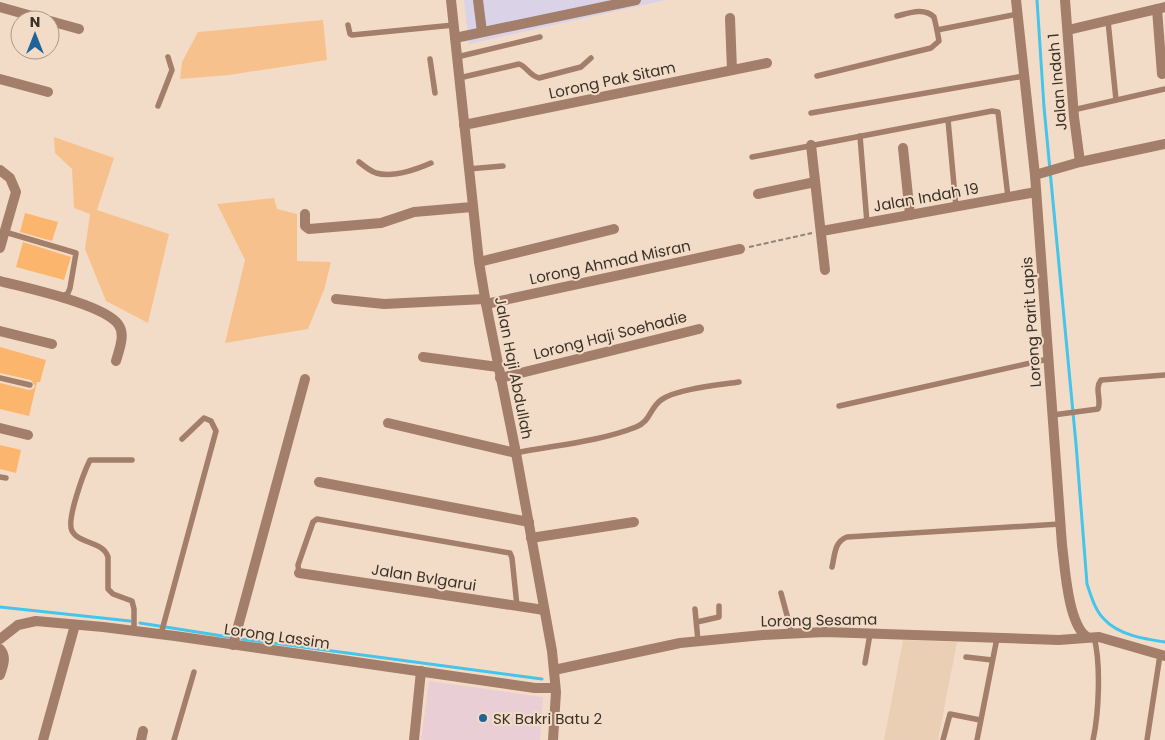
<svg xmlns="http://www.w3.org/2000/svg" width="1165" height="740" font-family="Poppins,sans-serif">
<rect width="100%" height="100%" fill="#f3dcc7"/>
<polygon fill="#dad3e8" points="464,0 666,0 469,44"/>
<polygon fill="#ebcfb5" points="903,640 957,642 938,740 884,740"/>
<polygon fill="#e9cfd5" points="429,681 543,697 540,740 421,740"/>
<g fill="#f7c18d">
<polygon points="323,20 327,60 229,75 180,79 182,62 198,32"/>
<polygon points="54,137 114,158 97,210 169,234 148,323 106,301 85,249 90,214 74,208 72,169 55,153"/>
<polygon points="274,198 277,209 297,214 297,261 331,262 324,290 308,329 225,343 245,260 217,204"/>
</g>
<g fill="none" stroke-linecap="round" stroke-linejoin="round">
<g stroke="#44c5e9" stroke-width="3">
<path d="M1037,0L1044,107L1076,444L1087,584C1091,596 1095,610 1104,619C1118,635 1145,639 1165,642"/>
<polyline points="0,607 130,621"/>
<polyline points="140,623 229,637"/>
<polyline points="242,639 542,679"/>
</g>
</g>
<g fill="#fcb56d">
<polygon points="25,213 58,222 52,241 20,232"/>
<polygon points="23,242 71,257 64,280 16,267"/>
<polygon points="0,347 46,360 40,382 37,382 29,416 0,409 0,383 29,390 33,389 35,386 31,380 0,373"/>
<polygon points="0,445 21,450 16,473 0,469"/>
</g>
<g fill="none" stroke-linecap="round" stroke-linejoin="round">
<polyline stroke="#928374" stroke-width="2" stroke-dasharray="5 2.5" stroke-linecap="butt" points="749,247 812,233"/>
<g stroke="#a37e6a" stroke-width="5.5">
<path d="M897,16C909,13 924,7 934,17L937,30L1018,14"/>
<polyline points="1108,21 1116,100"/>
<polyline points="348,25 350,34 352,35 454,25"/>
<polyline points="457,57 540,37"/>
<polyline points="430,59 435,93"/>
<polyline points="817,76 931,48 939,41 937,30"/>
<path d="M459,78L519,64C527,67 530,76 539,78L581,67L591,58"/>
<polyline points="158,106 172,70 168,57"/>
<polyline points="1073,110 1165,89"/>
<polyline points="811,113 1024,76"/>
<polyline points="948,120 956,207"/>
<polyline points="860,136 867,223"/>
<polyline points="752,157 992,111 998,112 1008,197"/>
<path d="M359,162C364,166 370,171 376,173C393,178 415,170 431,163"/>
<polyline points="468,169 503,166"/>
<polyline points="5,232 76,253 70,288 68,293 62,297"/>
<polyline points="0,378 30,385"/>
<polyline points="839,406 1048,359"/>
<path d="M1053,415L1098,409C1102,400 1094,389 1101,380L1165,375"/>
<path d="M516,453C555,445 598,442 636,427C651,421 649,409 661,400C676,389 719,385 739,382"/>
<path d="M132,460H90C84,472 66,520 72,531C79,544 103,541 108,557V589L113,594L132,601L134,609V631"/>
<polyline points="0,477 6,478"/>
<path d="M832,567C835,555 834,542 847,537L1060,524"/>
<polyline points="299,573 298,565 313,522 317,519 510,553 512,558 517,606"/>
<polyline points="781,593 792,634"/>
<polyline points="695,609 698,641"/>
<polyline points="697,622 719,617 719,606"/>
<polyline points="161,634 216,431 211,421 204,418 182,439"/>
<polyline points="966,657 992,660"/>
<polyline points="865,663 870,634"/>
<polyline points="174,740 194,672"/>
<polyline points="943,740 950,714 980,720"/>
<polyline points="977,740 997,638"/>
<path d="M1093,740C1099,713 1101,663 1094,637"/>
<polyline points="1147,740 1160,655"/>
</g>
<g stroke="#a37e6a" stroke-width="10">
<polyline points="451,0 479,262 486,304 516,453 552,651 556,692 553,740"/>
<polyline points="478,0 482,32"/>
<path d="M1016,0L1035,175L1062,545C1065,568 1068,624 1087,637"/>
<polyline points="1065,0 1074,117 1080,162"/>
<polyline points="0,7 46,20"/>
<polyline points="1157,9 1162,74"/>
<polyline points="730,18 732,70"/>
<polyline points="50,21 79,29"/>
<polyline points="1068,30 1165,7"/>
<polyline points="455,38 636,0"/>
<polyline points="0,79 48,92"/>
<polyline points="464,125 767,63"/>
<polyline points="811,145 825,270"/>
<polyline points="903,148 910,215"/>
<polyline points="0,170 10,178 16,192 0,248"/>
<polyline points="1035,175 1080,162 1165,144"/>
<polyline points="758,194 815,182"/>
<polyline points="305,214 305,226 309,229 381,223 414,212 472,207"/>
<polyline points="822,231 1036,192"/>
<polyline points="479,262 614,229"/>
<path d="M0,281C26,288 103,304 118,324C126,334 119,350 116,361"/>
<polyline points="336,299 384,304 485,299"/>
<polyline points="486,304 740,249"/>
<polyline points="0,331 52,344"/>
<polyline points="423,357 498,367"/>
<polyline points="500,378 699,329"/>
<polyline points="388,423 516,453"/>
<polyline points="0,428 28,435"/>
<polyline points="319,482 529,522"/>
<polyline points="531,538 634,522"/>
<polyline points="299,573 544,610"/>
<polyline points="0,639 18,625 36,621 103,627 175,636 535,688 555,688"/>
<polyline points="233,645 305,379"/>
<path d="M0,649C7,657 3,666 0,675"/>
<polyline points="554,670 680,643 763,635 825,632 1059,640 1099,637 1165,656"/>
<polyline points="43,740 75,625"/>
<polyline points="141,740 143,731"/>
<polyline points="414,740 421,671"/>
</g>
</g>
<circle fill="#206398" stroke="#f3dcc7" stroke-width="2" cx="483" cy="718" r="5"/>
<g text-anchor="middle" dominant-baseline="central" stroke-width="4" stroke-linejoin="round" paint-order="stroke">
<g font-size="15" fill="#3a3229" stroke="#f3dcc7">
<text transform="translate(612 80) rotate(-12)">Lorong Pak Sitam</text>
<text transform="translate(1057 82) rotate(-95)">Jalan Indah 1</text>
<text transform="translate(926 197) rotate(-10)">Jalan Indah 19</text>
<text transform="translate(610 262) rotate(-12)">Lorong Ahmad Misran</text>
<text transform="translate(1031 322) rotate(-94)">Lorong Parit Lapis</text>
<text transform="translate(610 335) rotate(-14)">Lorong Haji Soehadie</text>
<text transform="translate(514 368) rotate(79)">Jalan Haji Abdullah</text>
<text transform="translate(424 577) rotate(9)">Jalan Bvlgarui</text>
<text transform="translate(819 620) rotate(-1)">Lorong Sesama</text>
<text transform="translate(277 636) rotate(8)">Lorong Lassim</text>
</g>
<g font-size="15" fill="#3a3229" stroke="#f3dcc7" text-anchor="start">
<text x="493" y="718">SK Bakri Batu 2</text>
</g>
</g>
<g transform="translate(35 35)"><circle r="24" fill="#f3dcc7" stroke="#a99888"/>
<path d="M0-4L9 19L0 12L-9 19Z" fill="#206398"/>
<text y="-8" font-size="14" font-weight="bold" text-anchor="middle" fill="#3a3229">N</text>
</g>
</svg>
